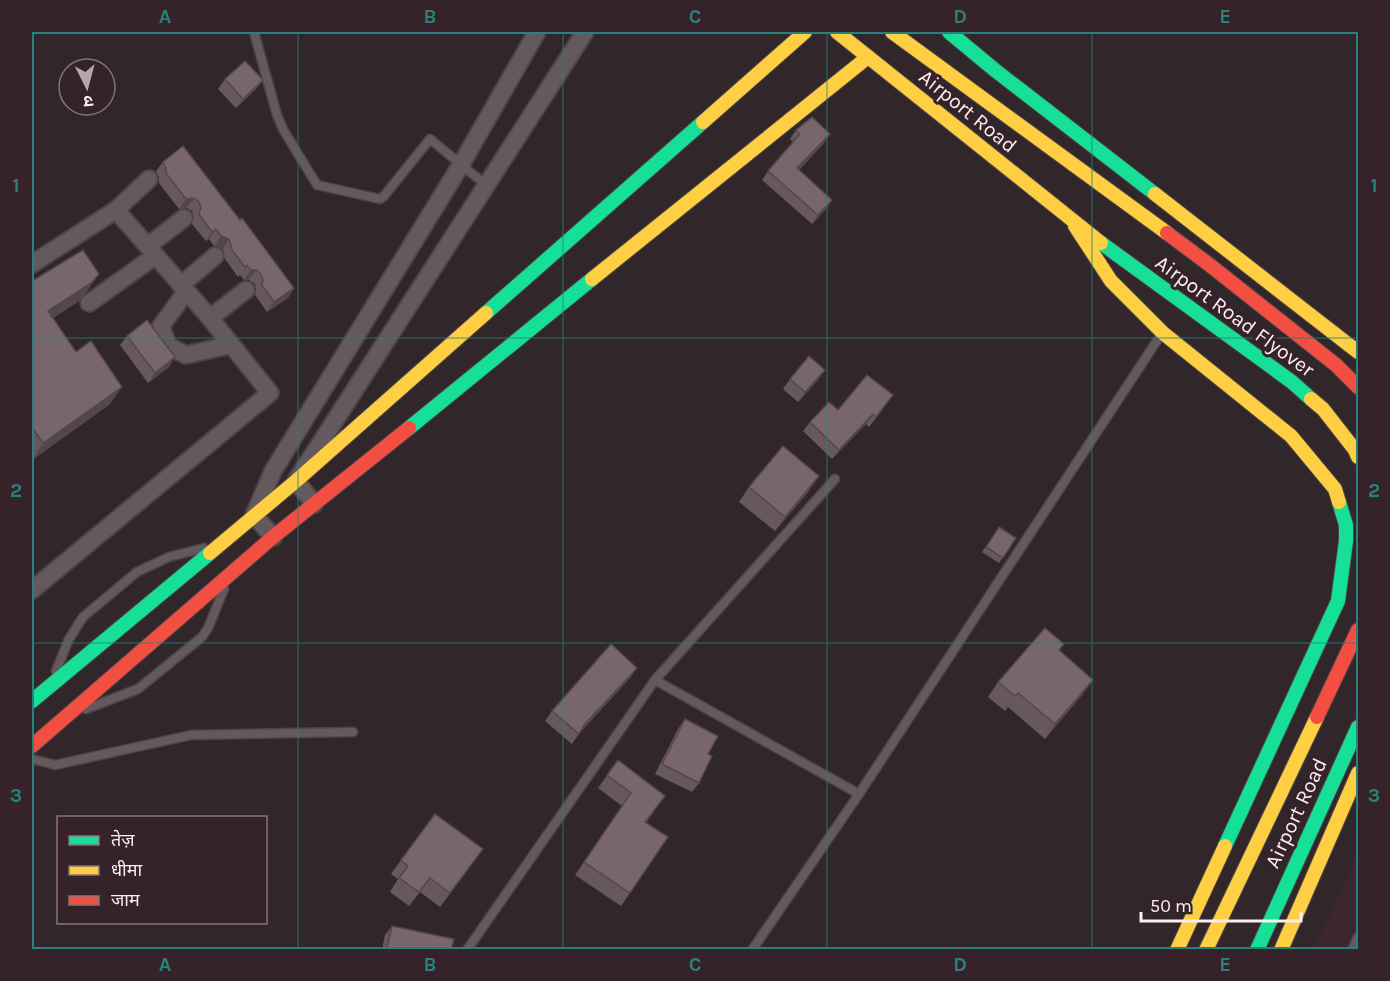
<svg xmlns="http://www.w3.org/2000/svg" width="1390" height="981" font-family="Karla,'Noto Sans Devanagari',sans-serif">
<rect width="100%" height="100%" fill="#31272a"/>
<polygon fill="#3d262d" points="1358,854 1358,949 1314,949"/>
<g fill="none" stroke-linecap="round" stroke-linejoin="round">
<g stroke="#4c4447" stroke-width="11">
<g id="lane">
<polyline points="254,32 277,115 284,131 317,185 380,199 384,196 430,139 486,185"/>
<polyline points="56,671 69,639 83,617 137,572 169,557 204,548"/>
<polyline points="655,680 859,794"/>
<polyline points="86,709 138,689 202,637 208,628 224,589"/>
<polyline points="32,759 55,765 191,735 353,732"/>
<polyline points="467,950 655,680 835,479"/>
<polyline points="752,950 859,794 1162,333"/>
<polyline points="1352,950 1358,937"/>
</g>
</g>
<g stroke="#4c4447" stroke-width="20">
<g id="street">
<polyline points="148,246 184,218"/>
<polyline points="32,264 116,210 149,179"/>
<polyline points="181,285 215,256"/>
<polyline points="186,292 161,326 168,346 186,355 230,345"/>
<polyline points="89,303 155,256"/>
<polyline points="210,318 246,290"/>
<polyline points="314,504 296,481 585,32"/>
<polyline points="273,537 254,515 273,471 459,168 537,32"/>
<polyline points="32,590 270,393 210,318 116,210"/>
</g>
</g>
<g stroke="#4c4447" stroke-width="16">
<g id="fast">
<polyline points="949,32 996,71 1155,194"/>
<polyline points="1101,243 1292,382 1311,399"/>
<polyline points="486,313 703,122"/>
<polyline points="409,428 592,279"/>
<polyline points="32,701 210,553"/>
<polyline points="1225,846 1338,601 1346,541 1346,525 1339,502"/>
<polyline points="1257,950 1358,727"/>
</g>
</g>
<g stroke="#4c4447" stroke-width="16">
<g id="slow">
<polyline points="837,32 1101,243"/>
<polyline points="892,32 1167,233"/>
<polyline points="703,122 805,32"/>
<polyline points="1155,194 1358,352"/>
<polyline points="1075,226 1111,281 1163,333 1291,436 1335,489 1339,502"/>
<polyline points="592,279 868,57"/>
<polyline points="1311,399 1323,409 1355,450 1358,457"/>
<polyline points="210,553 296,481 486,313"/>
<polyline points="1177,950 1225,846"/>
<polyline points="1206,950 1317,717"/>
<polyline points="1281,950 1358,773"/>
</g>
</g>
<g stroke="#4c4447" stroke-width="16">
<g id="jam">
<polyline points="1167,233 1211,266 1336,365 1358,387"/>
<polyline points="1317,717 1358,630"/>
<polyline points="32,746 273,537 409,428"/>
</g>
</g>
<use href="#lane" stroke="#645a5d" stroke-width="8"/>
<use href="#street" stroke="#645a5d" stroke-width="16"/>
<use href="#fast" stroke="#16e098" stroke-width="14"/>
<use href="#slow" stroke="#ffcf43" stroke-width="14"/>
<use href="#jam" stroke="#f24e42" stroke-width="14"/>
</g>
<g fill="#67585d">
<polygon points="225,79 263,80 256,89 236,108 218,89"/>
<polygon points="796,130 824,143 799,170 826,209 812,224 762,180 768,171 793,142 790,139"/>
<polygon points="163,162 240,220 294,288 288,298 267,312 255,295 256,289 255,284 249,280 244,280 240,275 238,277 225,259 223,249 214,246 209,239 206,241 192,224 194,217 192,211 187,208 179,209 159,183 159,177 156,171"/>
<polygon points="99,274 87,291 79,301 53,318 110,404 32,460 32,281"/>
<polygon points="127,336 169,367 148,383 120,345"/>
<polygon points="790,379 818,380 798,402 783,389"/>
<polygon points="886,405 869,427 866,424 832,459 803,431 810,422 838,410"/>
<polygon points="749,487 809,491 775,531 739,502"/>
<polygon points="999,527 1016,538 999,563 982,552"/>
<polygon points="1059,651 1083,694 1045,739 1008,707 1005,711 988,697 998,682"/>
<polygon points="631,677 580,732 572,744 545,721 552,711"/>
<polygon points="685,719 708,754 699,783 692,792 655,774 678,729"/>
<polygon points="618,760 665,796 646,823 668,837 621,906 575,875 622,806 598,788"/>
<polygon points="401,860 473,863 440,907 420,892 409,906 390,892 398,879 391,874"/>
<polygon points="392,926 451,950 382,950 385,935"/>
</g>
<g fill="#54474c">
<polygon points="263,80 256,89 236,108 243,99"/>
<polygon points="830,134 824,143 791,177 797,168"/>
<polygon points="194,198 187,208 179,209 186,199"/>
<polygon points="832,200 826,209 812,224 818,215"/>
<polygon points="216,229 209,239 206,241 212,232"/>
<polygon points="221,236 229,239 223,249 214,246"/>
<polygon points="251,270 256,270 249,280 244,280"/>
<polygon points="99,274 87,291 79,301 36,329 48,311"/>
<polygon points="294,288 288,298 267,312 274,302"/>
<polygon points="175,357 169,367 148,383 155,373"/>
<polygon points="825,370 818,380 798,402 805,392"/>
<polygon points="122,387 110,404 32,460 43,443"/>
<polygon points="873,414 866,424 832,459 839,450"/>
<polygon points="819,476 809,491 775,531 785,517"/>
<polygon points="637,668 631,677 578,735 584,725"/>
<polygon points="1093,680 1083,694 1045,739 1055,724"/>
</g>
<g fill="#78666c" stroke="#54474c" stroke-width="1.5">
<polygon points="245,61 263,80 243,99 225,79"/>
<polygon points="812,117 830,134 797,168 832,200 818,215 768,171 800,134 796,130"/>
<polygon points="183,146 240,220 242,218 294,288 274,302 262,285 263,280 261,274 256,270 251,270 247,265 245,267 232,250 229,239 221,236 216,229 212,232 199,214 201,208 199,202 194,198 186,199 166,173 166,168 163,162"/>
<polygon points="83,250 99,274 91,283 48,311 76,352 91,341 122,387 43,443 32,427 32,281"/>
<polygon points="147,320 175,357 155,373 127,336"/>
<polygon points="809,356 825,370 805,392 790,379"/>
<polygon points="867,375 893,395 876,417 873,414 839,450 810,422 829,402 838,410"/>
<polygon points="783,446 819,476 785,517 749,487"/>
<polygon points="999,527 1016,538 1003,558 986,547"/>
<polygon points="1045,628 1064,644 1059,650 1093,680 1055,724 1018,693 1015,696 998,682"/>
<polygon points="611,644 637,668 584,725 579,734 552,711"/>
<polygon points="685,719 718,736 708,754 712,756 699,783 662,764"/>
<polygon points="618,760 665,796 645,822 668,837 630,893 584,862 631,793 607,775"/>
<polygon points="435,814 483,849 450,893 430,878 419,892 399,878 408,866 401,860"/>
<polygon points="392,926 454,939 451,950 392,950 387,948"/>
</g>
<path fill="none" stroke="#27827b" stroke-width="1.5" stroke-opacity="0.55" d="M298,32V950M563,32V950M827,32V950M1092,32V950M32,338H1358M32,643H1358"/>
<g text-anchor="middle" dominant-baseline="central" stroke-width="6" stroke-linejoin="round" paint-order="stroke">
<g font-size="21" fill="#fbeef1" stroke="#352329">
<text transform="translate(968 111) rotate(39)">Airport Road</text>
<text transform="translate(1235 316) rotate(36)">Airport Road Flyover</text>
<text transform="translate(1296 813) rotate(-65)">Airport Road</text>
</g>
</g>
<rect width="1390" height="981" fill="none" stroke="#352329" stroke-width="66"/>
<rect x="57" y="816" width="210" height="108" fill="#352329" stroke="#847479" stroke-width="1.5"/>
<rect x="69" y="836" width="30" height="9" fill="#16e098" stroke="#847479" stroke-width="1.5"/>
<text x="111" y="846" font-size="18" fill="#fbeef1">तेज़</text>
<rect x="69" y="866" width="30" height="9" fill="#ffcf43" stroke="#847479" stroke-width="1.5"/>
<text x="111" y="876" font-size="18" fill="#fbeef1">धीमा</text>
<rect x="69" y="896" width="30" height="9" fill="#f24e42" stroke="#847479" stroke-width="1.5"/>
<text x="111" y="906" font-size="18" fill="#fbeef1">जाम</text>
<g transform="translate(87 87) rotate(174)"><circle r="28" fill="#352329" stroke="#847479" stroke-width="1.5"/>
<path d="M0-4.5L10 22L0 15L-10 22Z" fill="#b4a8ab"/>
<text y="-9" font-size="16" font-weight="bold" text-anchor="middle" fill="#fbeef1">उ</text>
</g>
<path d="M1141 912v9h160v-9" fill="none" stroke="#fbeef1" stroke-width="3"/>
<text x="1150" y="912" font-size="18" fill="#fbeef1" stroke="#352329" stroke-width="4.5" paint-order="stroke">50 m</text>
<rect x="33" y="33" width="1324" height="915" fill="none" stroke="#27827b" stroke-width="2"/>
<g font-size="20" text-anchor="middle" font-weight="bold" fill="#27827b">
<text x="165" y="23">A</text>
<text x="430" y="23">B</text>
<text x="695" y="23">C</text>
<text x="960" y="23">D</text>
<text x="1225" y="23">E</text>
<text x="16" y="192">1</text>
<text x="1374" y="192">1</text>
<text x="16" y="497">2</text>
<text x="1374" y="497">2</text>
<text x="16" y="802">3</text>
<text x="1374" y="802">3</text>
<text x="165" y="971">A</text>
<text x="430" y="971">B</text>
<text x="695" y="971">C</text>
<text x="960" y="971">D</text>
<text x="1225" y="971">E</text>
</g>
</svg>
